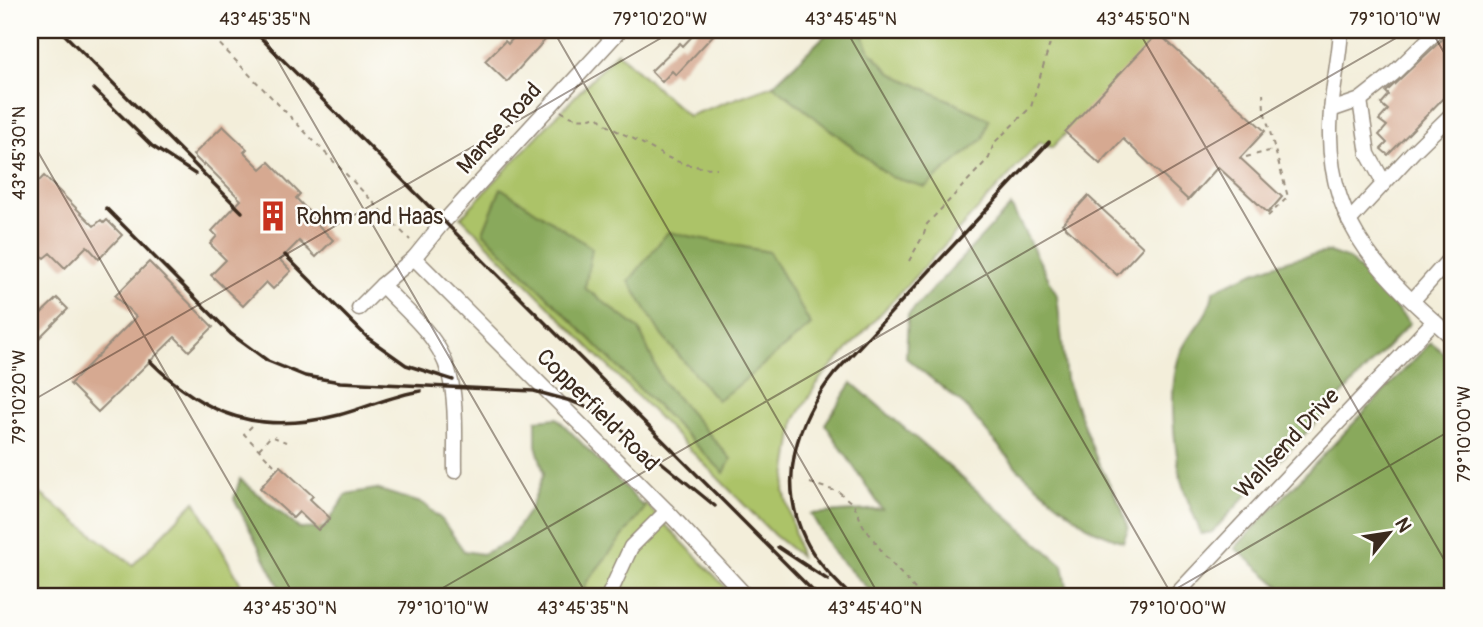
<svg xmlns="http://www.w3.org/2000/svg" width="1483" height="627" font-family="Pangolin,sans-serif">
<rect width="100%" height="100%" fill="#fdfcf7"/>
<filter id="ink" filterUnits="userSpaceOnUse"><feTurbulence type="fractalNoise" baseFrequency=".0143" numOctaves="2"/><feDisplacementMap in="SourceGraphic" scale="14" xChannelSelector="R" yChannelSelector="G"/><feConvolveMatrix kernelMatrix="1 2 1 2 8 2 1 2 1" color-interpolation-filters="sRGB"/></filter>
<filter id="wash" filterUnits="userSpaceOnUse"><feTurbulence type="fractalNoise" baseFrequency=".00686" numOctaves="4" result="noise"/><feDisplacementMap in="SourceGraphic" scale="28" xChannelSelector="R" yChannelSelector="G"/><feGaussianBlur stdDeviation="1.57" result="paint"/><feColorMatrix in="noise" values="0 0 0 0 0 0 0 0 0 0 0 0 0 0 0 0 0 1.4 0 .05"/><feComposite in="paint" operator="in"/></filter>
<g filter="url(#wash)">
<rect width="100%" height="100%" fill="#f3eeda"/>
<g fill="#acc368" stroke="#747643" stroke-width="2">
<polygon points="831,30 1164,30 1052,148 1040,142 820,379 795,420 784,490 800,556 774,535 461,217 617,52 688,116 773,85"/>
<polygon points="30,486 133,565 195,501 248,597 30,597"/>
<polygon points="645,503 735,597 581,597 586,583"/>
</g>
<g fill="#89a95c" stroke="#626a3d" stroke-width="2">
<polygon points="831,30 860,30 870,51 891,73 989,119 983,139 925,187 891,177 773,85"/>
<polygon points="501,188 592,248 585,288 639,329 662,381 731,459 724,473 483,232"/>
<polygon points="1011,206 1057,295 1066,379 1097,460 1122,508 1128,529 1123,542 1091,529 1056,502 1018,469 965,406 906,358 908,315"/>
<polygon points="668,232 769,252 811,325 735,388 717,400 662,336 629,281"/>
<path d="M1329,252L1349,259L1410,323L1212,532L1201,534C1195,516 1185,497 1181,479C1174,443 1167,385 1181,352C1190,330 1211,316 1213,291C1248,273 1289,257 1329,252Z"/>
<polygon points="1431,342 1453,362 1453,597 1292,597 1235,548"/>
<polygon points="852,383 1063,565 1069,597 876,597 834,554 811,514 882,509 825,424"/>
<polygon points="557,418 645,508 586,583 581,597 270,597 279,586 234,499 240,479 300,529 324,528 347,494 376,489 424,504 442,520 464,551 482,554 507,543 530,509 544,473 536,445 536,420"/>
</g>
<g id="blocks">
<g fill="#d6a991">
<polygon points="520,30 554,30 507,82 485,61 505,41 508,44"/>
<polygon points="698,30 718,30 676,75 672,71 662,82 651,71 680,43 683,46"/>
<polygon points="1447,30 1453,30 1453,88 1388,155 1381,149 1387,143 1379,135 1387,126 1379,120 1388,110 1381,104 1389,95 1386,92 1445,37"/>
<polygon points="1158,33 1265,131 1240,158 1282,197 1268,213 1218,167 1188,200 1123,139 1100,164 1065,132"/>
<polygon points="223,126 247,149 244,152 261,169 269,162 300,194 296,198 309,212 307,214 333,240 316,257 299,241 280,260 291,271 273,289 266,282 243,306 211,275 226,260 210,244 217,236 212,231 241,200 204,163 203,165 193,155"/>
<polygon points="44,176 94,226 101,220 104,223 107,220 122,235 99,259 87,246 65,268 50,253 44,258 38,252 39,250 35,246 39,243 30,233 30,190"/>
<polygon points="1088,196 1143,247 1117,275 1062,224"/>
<polygon points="149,262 213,327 189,351 175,337 98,412 70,384 136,317 115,296"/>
<polygon points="57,298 68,309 36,341 30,335 30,324"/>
<polygon points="280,466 313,496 310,499 330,518 318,530 299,512 293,518 260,488"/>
</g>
</g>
</g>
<g filter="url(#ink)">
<use href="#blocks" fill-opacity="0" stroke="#978c7c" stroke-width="2"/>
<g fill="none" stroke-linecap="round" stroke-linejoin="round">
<g stroke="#978c7c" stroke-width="17">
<g id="minor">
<path d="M1341,30C1339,65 1329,100 1330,136C1331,231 1387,280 1453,338"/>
<polyline points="1360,100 1368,154 1384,183"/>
<polyline points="1331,110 1360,100 1393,74 1438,30"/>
<polyline points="1349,221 1413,152 1453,113"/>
<polyline points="414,258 667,511 747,597"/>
<polyline points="1413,300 1453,255"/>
<polyline points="359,308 382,285"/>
<path d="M455,471C454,427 461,378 433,340C419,320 398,303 382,285L414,258L440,226L620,30"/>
<polyline points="608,597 631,547 667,511"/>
<polyline points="1174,597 1434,321"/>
</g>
</g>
<g stroke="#978c7c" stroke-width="2" stroke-dasharray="5 5" stroke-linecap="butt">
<polyline points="206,30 410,240"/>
<polyline points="1263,93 1264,110 1288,197 1267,217"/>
<path d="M561,111C574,120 584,120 598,116C608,128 617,131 630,137C665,155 675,167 717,168"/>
<polyline points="1246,157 1273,150"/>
<polyline points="909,261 924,234 927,224 989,158 994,143 1031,107 1054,30"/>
<polyline points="252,426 244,434 274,465"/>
<polyline points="259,449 271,436 286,442"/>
<polyline points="810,483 839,492 854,505 863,525 886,557 922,597"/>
</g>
<use href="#minor" stroke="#fff" stroke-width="14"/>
<g stroke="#3b2a1e" stroke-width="3.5">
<polyline points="60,30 242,212"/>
<polyline points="253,30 819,597"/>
<polyline points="94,89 152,146 195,174"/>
<polyline points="106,208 231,334 268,361 305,376 340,382 534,391 571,401 589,408 622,430 715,506"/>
<polyline points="285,255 368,338 406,365 453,380"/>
<path d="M150,361C206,417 260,435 339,415C366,408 393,395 421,391"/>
<polyline points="778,547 828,580"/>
<path d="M852,597C834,579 816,562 805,539C777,482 796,421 834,374L1049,142"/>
</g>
</g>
</g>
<path fill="none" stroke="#3b2a1e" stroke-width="2" stroke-opacity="0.45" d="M260,30L588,597M553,30L880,597M846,30L1173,597M1138,30L1453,575M1431,30L1453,68M30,138L295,597M30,402L675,30M427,597L1410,30M1162,597L1453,429"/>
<defs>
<g id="building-bare" transform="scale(2.415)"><path d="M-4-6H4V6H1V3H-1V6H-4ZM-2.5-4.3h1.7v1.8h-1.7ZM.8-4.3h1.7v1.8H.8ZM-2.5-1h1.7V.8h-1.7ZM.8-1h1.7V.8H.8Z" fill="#c8321e" stroke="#fdfcf7" stroke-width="2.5" paint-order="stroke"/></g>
</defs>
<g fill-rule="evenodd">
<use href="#building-bare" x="273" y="216"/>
</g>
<g text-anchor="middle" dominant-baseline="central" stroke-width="5" stroke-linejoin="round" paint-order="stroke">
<g font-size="23" fill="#3b2a1e" stroke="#fdfcf7">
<text transform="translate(499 128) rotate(-48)">Manse Road</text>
<text transform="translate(598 410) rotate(45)">Copperfield Road</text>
<text transform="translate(1287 443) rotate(-47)">Wallsend Drive</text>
</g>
<g font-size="23" fill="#3b2a1e" stroke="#fdfcf7" text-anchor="start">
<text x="296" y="216">Rohm and Haas</text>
</g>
</g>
<rect width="1483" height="627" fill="none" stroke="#fdfcf7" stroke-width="77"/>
<g transform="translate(1389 533) rotate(60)" stroke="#fdfcf7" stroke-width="5" paint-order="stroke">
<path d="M0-5L12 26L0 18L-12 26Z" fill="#3b2a1e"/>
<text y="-10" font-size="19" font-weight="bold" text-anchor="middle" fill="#3b2a1e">N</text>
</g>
<rect x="38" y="38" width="1406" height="550" fill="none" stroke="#3b2a1e" stroke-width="2.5"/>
<g font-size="18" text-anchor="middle" fill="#3b2a1e">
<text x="265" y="25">43°45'35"N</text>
<text x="660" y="25">79°10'20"W</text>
<text x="851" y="25">43°45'45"N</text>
<text x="1143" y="25">43°45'50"N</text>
<text x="1395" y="25">79°10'10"W</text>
<text transform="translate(19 153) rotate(-90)" y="6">43°45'30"N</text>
<text transform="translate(19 397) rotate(-90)" y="6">79°10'20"W</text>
<text transform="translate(1464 434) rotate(-90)" y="6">79°10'00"W</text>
<text x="290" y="614">43°45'30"N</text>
<text x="443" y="614">79°10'10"W</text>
<text x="583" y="614">43°45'35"N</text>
<text x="875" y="614">43°45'40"N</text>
<text x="1178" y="614">79°10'00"W</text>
</g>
</svg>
